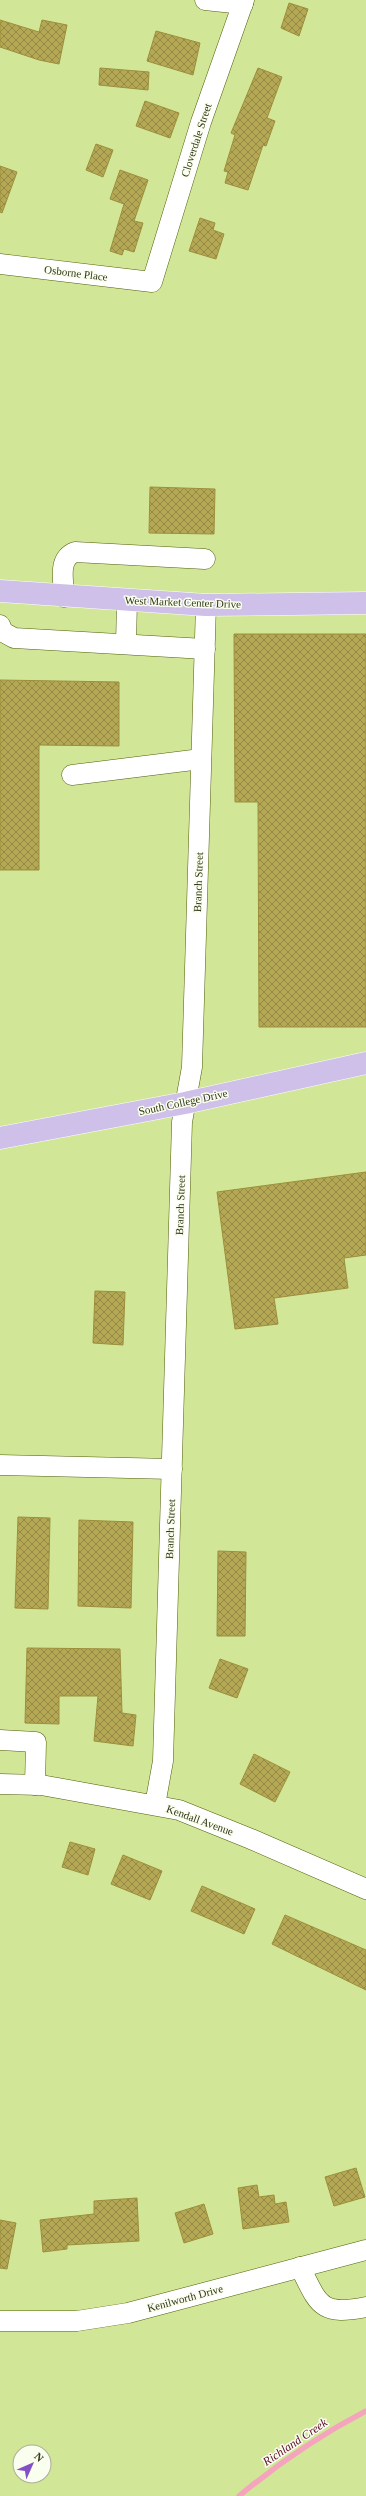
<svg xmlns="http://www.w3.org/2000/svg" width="366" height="2496" font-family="'Times New Roman',serif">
<defs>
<pattern id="building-cross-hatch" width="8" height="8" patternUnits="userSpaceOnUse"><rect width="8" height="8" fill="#b5a855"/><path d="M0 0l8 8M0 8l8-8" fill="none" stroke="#948a45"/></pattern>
</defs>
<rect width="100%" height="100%" fill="#d1e696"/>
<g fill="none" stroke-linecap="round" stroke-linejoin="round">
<path stroke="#f4a4bc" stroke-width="5.5" d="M239,2496C279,2463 320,2435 366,2411"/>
</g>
<g fill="url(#building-cross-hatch)" stroke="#9c8f3b">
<polygon points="289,3 308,9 299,36 281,28"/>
<polygon points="0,20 39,32 42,20 67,25 59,64 39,60 0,47"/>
<polygon points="156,31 200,43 193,75 147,61"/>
<polygon points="100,68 149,72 148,90 99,85"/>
<polygon points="258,68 282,77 267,118 275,121 266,146 263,145 248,190 225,183 228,172 224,171 235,135 231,133"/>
<polygon points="145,101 179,113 170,138 136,126"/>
<polygon points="96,144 113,150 103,177 86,170"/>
<polygon points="0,166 17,172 2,213 0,212"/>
<polygon points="120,170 148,180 134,221 143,223 134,252 124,249 122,255 110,251 124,204 110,199"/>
<polygon points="200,218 215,223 213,230 224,234 216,259 189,251"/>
<polygon points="150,487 215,489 214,534 149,533"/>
<polygon points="234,634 366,634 366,1027 259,1027 258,802 235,802"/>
<polygon points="0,680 119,682 119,746 39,745 39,870 0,870"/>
<polygon points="366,1172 366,1255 344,1258 348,1288 274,1298 278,1324 235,1329 217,1192"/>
<polygon points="95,1291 125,1292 123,1345 93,1343"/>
<polygon points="18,1517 50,1518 48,1609 15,1608"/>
<polygon points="79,1520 133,1522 131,1608 78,1606"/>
<polygon points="218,1551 246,1552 245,1636 217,1636"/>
<polygon points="27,1648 120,1649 122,1713 136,1715 133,1746 94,1741 98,1696 59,1696 59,1724 25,1723"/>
<polygon points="220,1659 248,1669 237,1698 209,1688"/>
<polygon points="254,1754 290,1772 275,1802 240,1784"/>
<polygon points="70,1842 95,1849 88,1875 62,1867"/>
<polygon points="123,1855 162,1871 150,1900 111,1884"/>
<polygon points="202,1886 255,1909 244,1934 191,1911"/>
<polygon points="285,1915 366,1950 366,1990 272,1944"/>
<polygon points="356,2168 365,2197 334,2206 325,2177"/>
<polygon points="257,2185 259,2197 274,2195 275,2204 286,2202 289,2222 243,2229 238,2188"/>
<polygon points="137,2198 139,2241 67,2245 67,2249 43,2252 40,2220 94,2214 94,2201"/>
<polygon points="204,2204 213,2234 184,2243 175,2213"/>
<polygon points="0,2220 16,2223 7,2269 0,2268"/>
</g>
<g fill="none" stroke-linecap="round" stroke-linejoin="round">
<g stroke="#506009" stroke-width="21">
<g id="minor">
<polyline points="205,0 243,4"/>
<polyline points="0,264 152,282 201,122 244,0"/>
<path d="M64,597C64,581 57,559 75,552L205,559"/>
<polyline points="0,625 3,632 14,638 205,649"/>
<polyline points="126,644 127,601"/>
<polyline points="72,775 201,759"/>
<polyline points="0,1465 172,1469"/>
<polyline points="0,1740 36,1742 35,1785"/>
<polyline points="0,1784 41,1785 179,1810 251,1839 366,1889"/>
<polyline points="155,1805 163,1761 182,1122 192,1067 206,605"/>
<path d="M300,2267C319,2305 320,2316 366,2307"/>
<polyline points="0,2321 77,2321 128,2313 366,2250"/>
</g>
</g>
<g stroke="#fff" stroke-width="23">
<g id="major">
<polyline points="0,591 206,605 366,603"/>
<polyline points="0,1138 185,1103 366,1063"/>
</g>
</g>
<use href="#minor" stroke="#fff" stroke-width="20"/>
<use href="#major" stroke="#cec0e8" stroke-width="22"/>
</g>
<g text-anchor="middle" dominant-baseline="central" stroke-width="3" stroke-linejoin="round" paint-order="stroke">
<g font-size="11" fill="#313818" stroke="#fafeef">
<text transform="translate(196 140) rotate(-72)">Cloverdale Street</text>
<text transform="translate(76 273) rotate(7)">Osborne Place</text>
<text transform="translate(183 602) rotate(2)">West Market Center Drive</text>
<text transform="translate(198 882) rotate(-88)">Branch Street</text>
<text transform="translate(183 1102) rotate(-12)">South College Drive</text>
<text transform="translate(180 1205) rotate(-88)">Branch Street</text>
<text transform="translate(170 1529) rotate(-88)">Branch Street</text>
<text transform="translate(200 1820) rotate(20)">Kendall Avenue</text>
<text transform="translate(185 2298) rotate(-15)">Kenilworth Drive</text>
</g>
<g font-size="12" font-style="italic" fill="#5f0e31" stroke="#fafeef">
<text transform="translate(295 2442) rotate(-34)">Richland Creek</text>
</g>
</g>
<g transform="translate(32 2464) rotate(45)"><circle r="19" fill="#fafeef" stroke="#aaaf99"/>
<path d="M0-3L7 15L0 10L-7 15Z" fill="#8450c8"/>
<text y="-6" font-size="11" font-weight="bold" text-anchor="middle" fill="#313818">N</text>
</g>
</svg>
